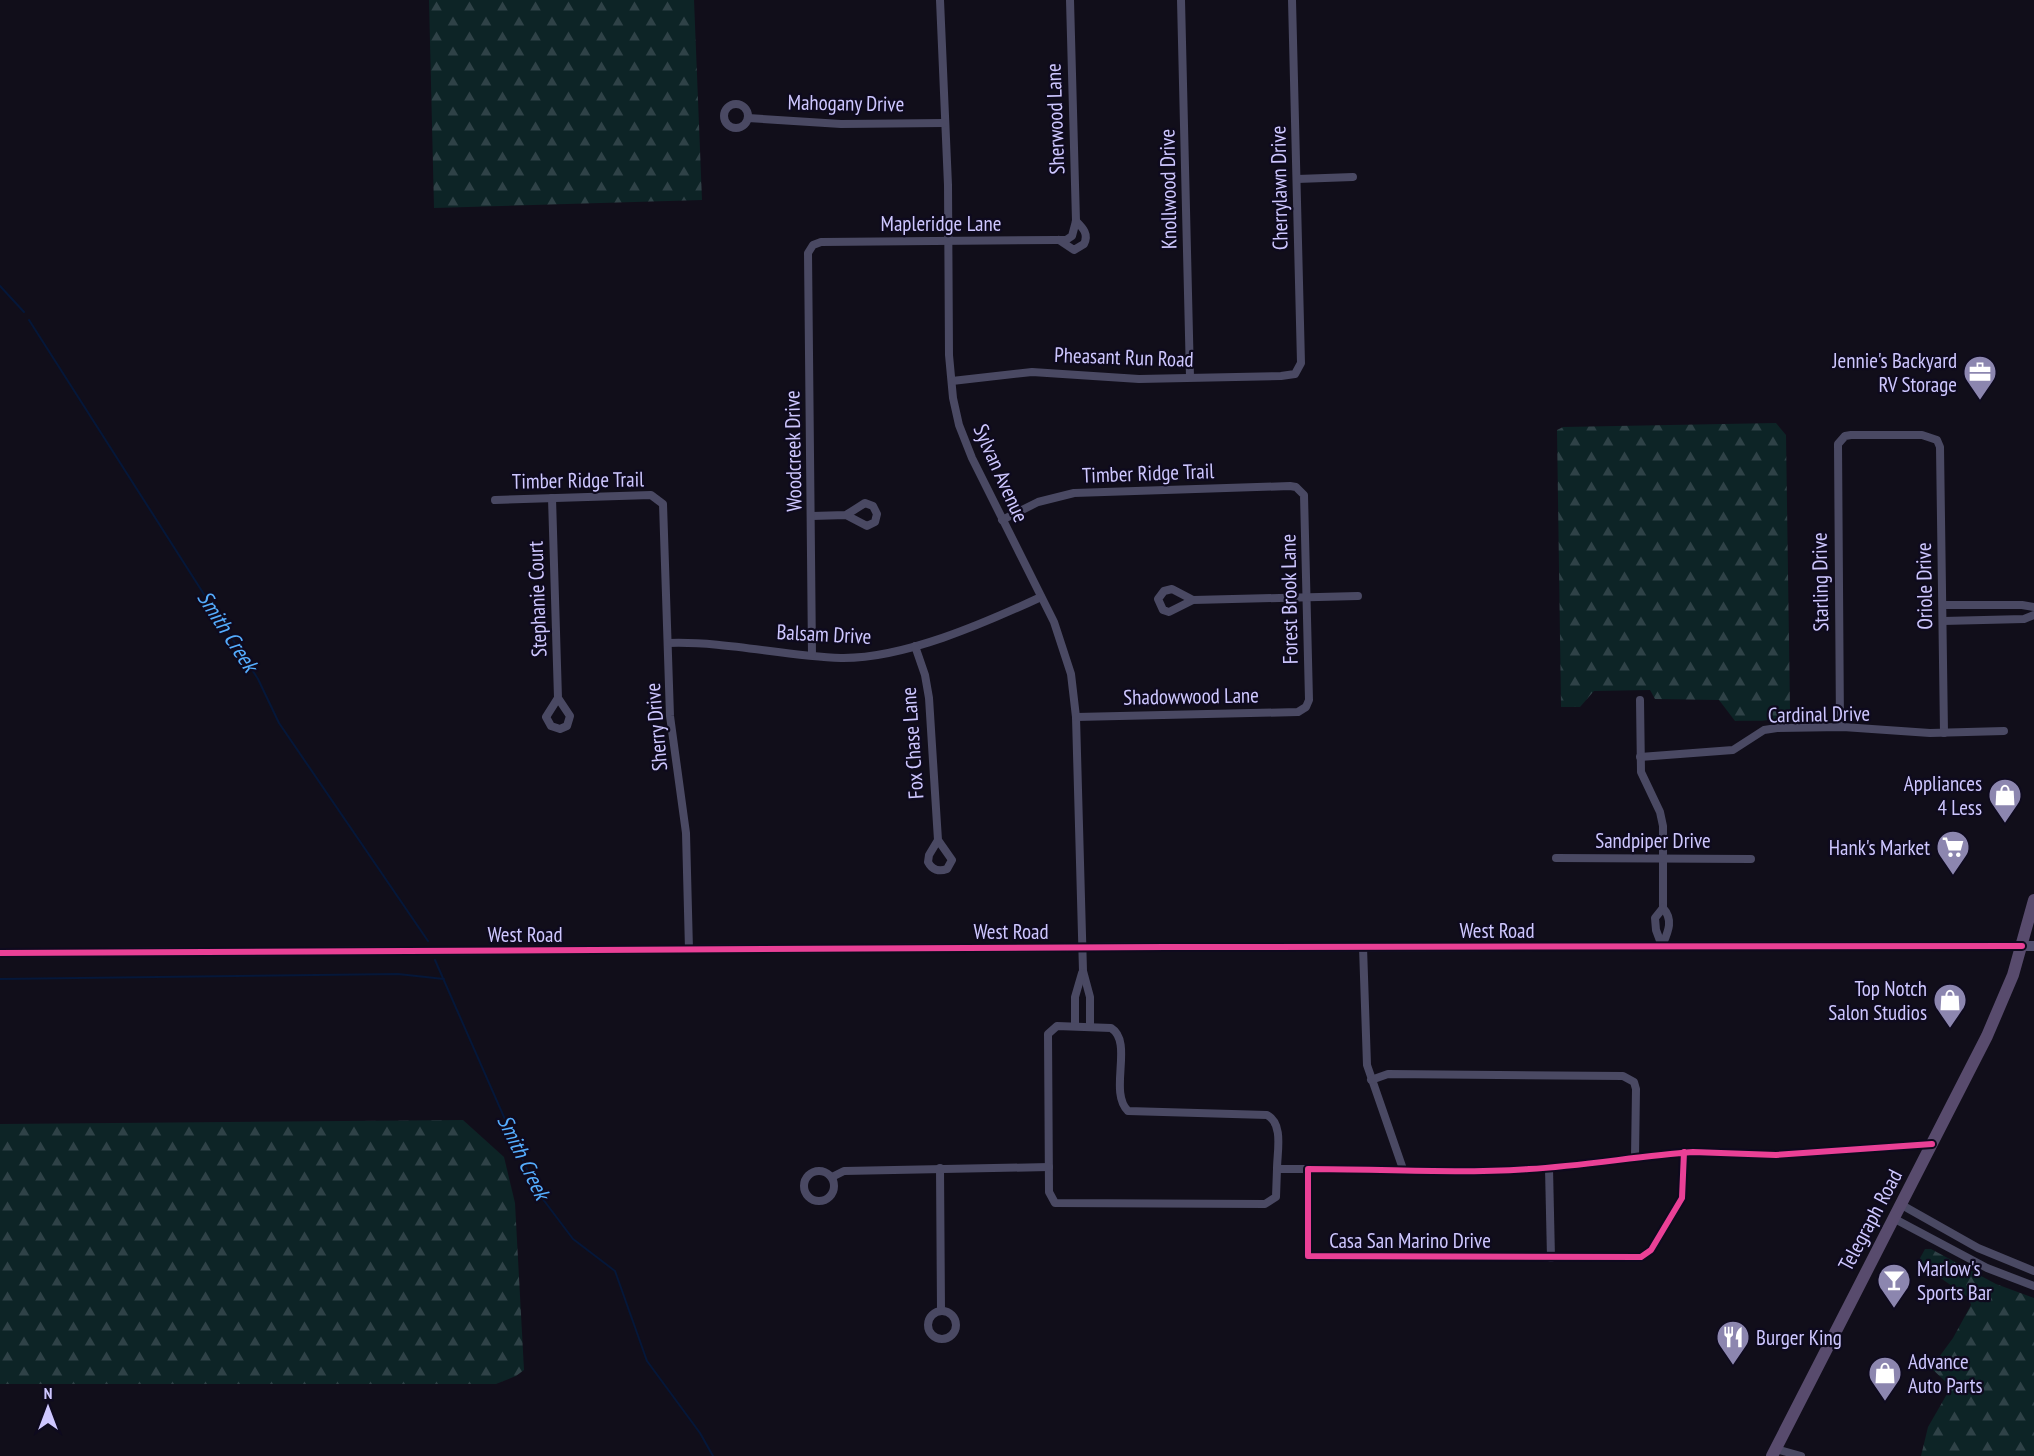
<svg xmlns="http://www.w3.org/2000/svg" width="2034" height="1456" font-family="'PT Sans Narrow',sans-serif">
<defs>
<pattern id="forest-firs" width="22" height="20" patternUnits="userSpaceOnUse" patternTransform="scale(1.5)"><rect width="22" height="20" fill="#0d2426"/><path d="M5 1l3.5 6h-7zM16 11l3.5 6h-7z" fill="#2f4247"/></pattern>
</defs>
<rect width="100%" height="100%" fill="#110e1a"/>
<g fill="url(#forest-firs)">
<polygon points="429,0 694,0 702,200 434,208"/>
<path d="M1776,423L1786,435L1790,710C1779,724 1752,720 1735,721L1719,700L1655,699L1650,690L1594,691L1580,707H1561L1557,430L1563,427Z"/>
<polygon points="463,1120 504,1157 515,1203 524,1370 516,1376 496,1384 0,1384 0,1124"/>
<polygon points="1925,1249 1931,1249 1996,1284 2034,1298 2034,1456 1921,1456 1928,1427 1947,1394 1946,1382 1931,1368 1953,1338 1971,1305 1969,1298 1922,1265 1919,1260"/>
</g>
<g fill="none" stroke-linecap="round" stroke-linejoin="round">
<g stroke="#051739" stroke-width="2">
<polyline points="0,286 24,312"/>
<polyline points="29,320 258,679 279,723 428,941"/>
<polyline points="435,960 536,1190 573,1239 615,1271 647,1361 700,1433 713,1456"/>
<polyline points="0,979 398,974 444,979"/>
</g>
<g stroke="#4a4963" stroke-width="8">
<polyline points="940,0 948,185 949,355 953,398 959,425 972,458 1054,622 1071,674 1076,717 1083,971 1090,997 1090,1026"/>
<polyline points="1181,0 1190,377"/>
<circle cx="736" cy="116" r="12"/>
<polyline points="748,118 841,124 944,123"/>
<polyline points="1297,179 1353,177"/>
<path d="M1059,240L1074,250L1084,244C1089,234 1083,228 1076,221"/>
<polyline points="952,381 1032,372 1139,379 1281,376 1295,374 1301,363 1292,0"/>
<polyline points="552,498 558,698 570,716 567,726 560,729 551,726 546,717 558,698"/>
<polyline points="495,500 651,495 663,504 670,716 686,833 689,950"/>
<polyline points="812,516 846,515 865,503 873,506 877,514 875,522 867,526 846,515"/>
<polyline points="1002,520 1038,502 1074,493 1290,486 1296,487 1304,495 1309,700 1306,707 1298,712 1076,717"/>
<polyline points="1193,600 1172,589 1164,591 1158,599 1163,610 1169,612 1193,600 1358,596"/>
<polyline points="1943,605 2022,605 2034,607"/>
<polyline points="1943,621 2024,619 2034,615"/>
<path d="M668,643C726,641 783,656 841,658C903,659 985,623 1041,597"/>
<path d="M915,646L925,675L929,698L938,840L929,855L928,862C932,870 939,872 947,869L952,860L938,840"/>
<polyline points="812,655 808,253 813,245 821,242 1056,240 1066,240 1072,236 1076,221 1070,0"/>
<polyline points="1640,700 1641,772 1660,812 1663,826 1663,908 1655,918 1656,930 1662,946"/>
<polyline points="1840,727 1838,444 1845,436 1851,435 1922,435 1937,440 1940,447 1944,733"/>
<polyline points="1640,757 1733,750 1764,730 1777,728 1843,727 1930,733 2004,731"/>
<polyline points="1556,858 1751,859"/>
<path d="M1662,946C1668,932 1674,920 1663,908"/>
<polyline points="1363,947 1367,1065 1403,1169"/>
<polyline points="1075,1026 1075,997 1082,973"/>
<polyline points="1371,1080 1388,1074 1623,1076 1634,1082 1636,1089 1635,1157"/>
<path d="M1684,1152L1682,1198L1651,1250L1641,1257L1308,1256V1169C1381,1169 1455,1174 1529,1169C1584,1166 1638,1156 1693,1152L1776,1155L1932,1144"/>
<polyline points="940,1168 941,1310"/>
<polyline points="1549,1168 1551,1258"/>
<path d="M1277,1169L1276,1197L1265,1204L1055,1203L1049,1192L1048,1034L1057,1026L1111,1028C1134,1042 1108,1092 1128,1111L1267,1115C1284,1124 1277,1152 1277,1169H1308"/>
<circle cx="819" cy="1186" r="15"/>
<polyline points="832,1177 844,1171 1049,1167"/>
<polyline points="1900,1204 1978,1248 2034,1271"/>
<polyline points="1893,1218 1987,1268 2034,1286"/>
<circle cx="942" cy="1325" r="14"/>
<polyline points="1776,1449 1801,1456"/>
</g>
<polyline stroke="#4a4963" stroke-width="9" points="0,953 1166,947 2022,946"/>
<polyline stroke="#514f6e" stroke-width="10" points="2022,946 2034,946"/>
<polyline stroke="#584b6d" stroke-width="12" points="1772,1456 1987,1036 2013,975 2034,900"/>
<g stroke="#0e0a1e" stroke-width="10">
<g id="cycleway">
<polyline points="0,953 1166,947 2022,946"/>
<path d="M1684,1152L1682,1198L1651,1250L1641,1257L1308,1256V1169C1381,1169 1455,1174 1529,1169C1584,1166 1638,1156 1693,1152L1776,1155L1932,1144"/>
</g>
</g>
<use href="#cycleway" stroke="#ea4096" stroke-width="6"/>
</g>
<defs>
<g id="office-pin" transform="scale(1.725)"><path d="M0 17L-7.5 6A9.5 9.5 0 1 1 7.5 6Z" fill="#8c86af" stroke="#0e0a1e"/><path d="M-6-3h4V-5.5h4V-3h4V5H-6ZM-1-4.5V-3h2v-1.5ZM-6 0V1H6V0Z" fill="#fff"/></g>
<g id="shop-pin" transform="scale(1.725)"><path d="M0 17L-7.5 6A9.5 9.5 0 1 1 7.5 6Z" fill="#8c86af" stroke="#0e0a1e"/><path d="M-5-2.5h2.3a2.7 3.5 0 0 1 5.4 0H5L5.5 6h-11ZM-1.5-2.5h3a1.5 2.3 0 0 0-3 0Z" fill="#fff"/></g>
<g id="supermarket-pin" transform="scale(1.725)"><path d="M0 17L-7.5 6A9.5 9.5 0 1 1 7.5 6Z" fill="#8c86af" stroke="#0e0a1e"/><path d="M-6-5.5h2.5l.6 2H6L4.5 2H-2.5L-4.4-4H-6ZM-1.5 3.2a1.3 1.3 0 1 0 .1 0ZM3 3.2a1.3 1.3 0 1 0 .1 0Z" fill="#fff"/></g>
<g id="bar-pin" transform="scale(1.725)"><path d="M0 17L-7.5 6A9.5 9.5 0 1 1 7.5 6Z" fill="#8c86af" stroke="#0e0a1e"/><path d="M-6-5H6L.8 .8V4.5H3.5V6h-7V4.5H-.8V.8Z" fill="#fff"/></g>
<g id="restaurant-pin" transform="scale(1.725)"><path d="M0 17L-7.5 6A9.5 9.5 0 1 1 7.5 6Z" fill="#8c86af" stroke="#0e0a1e"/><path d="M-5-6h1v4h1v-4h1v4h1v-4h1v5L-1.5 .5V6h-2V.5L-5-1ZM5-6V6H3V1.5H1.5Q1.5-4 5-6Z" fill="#fff"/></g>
</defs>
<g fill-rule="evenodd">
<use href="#office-pin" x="1980" y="372"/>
<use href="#shop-pin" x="2005" y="795"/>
<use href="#supermarket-pin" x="1953" y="847"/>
<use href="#shop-pin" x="1950" y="1000"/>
<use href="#bar-pin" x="1894" y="1280"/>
<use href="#restaurant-pin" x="1733" y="1337"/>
<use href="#shop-pin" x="1885" y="1373"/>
</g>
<g text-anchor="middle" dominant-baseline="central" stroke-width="4.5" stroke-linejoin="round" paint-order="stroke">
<g font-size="21" fill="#cec7ff" stroke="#0e0a1e">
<text transform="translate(846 103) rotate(1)">Mahogany Drive</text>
<text transform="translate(1055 119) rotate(-92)">Sherwood Lane</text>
<text transform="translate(1279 188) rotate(-91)">Cherrylawn Drive</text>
<text transform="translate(1168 189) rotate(-91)">Knollwood Drive</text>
<text x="941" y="223">Mapleridge Lane</text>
<text transform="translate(1124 357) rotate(2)">Pheasant Run Road</text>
<text transform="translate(793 451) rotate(-91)">Woodcreek Drive</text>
<text transform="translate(1001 473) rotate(66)">Sylvan Avenue</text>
<text transform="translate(1148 473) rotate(-2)">Timber Ridge Trail</text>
<text transform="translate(578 480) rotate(-1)">Timber Ridge Trail</text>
<text transform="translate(1820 582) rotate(-91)">Starling Drive</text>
<text transform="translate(1924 586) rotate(-91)">Oriole Drive</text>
<text transform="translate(537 599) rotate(-92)">Stephanie Court</text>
<text transform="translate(1289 599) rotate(-91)">Forest Brook Lane</text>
<text transform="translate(824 634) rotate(3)">Balsam Drive</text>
<text transform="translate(1191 696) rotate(-1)">Shadowwood Lane</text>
<text transform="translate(1819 714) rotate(-1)">Cardinal Drive</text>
<text transform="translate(656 727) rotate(-95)">Sherry Drive</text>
<text transform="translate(912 743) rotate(-94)">Fox Chase Lane</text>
<text x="1653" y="840">Sandpiper Drive</text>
<text x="1497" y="930">West Road</text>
<text x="1011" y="931">West Road</text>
<text x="525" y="934">West Road</text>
<text transform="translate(1870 1220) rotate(-62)">Telegraph Road</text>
<text x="1410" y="1240">Casa San Marino Drive</text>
</g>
<g font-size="21" fill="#cec7ff" stroke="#0e0a1e" text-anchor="end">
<text x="1957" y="360">Jennie's Backyard<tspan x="1957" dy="24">RV Storage</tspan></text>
<text x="1982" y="783">Appliances<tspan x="1982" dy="24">4 Less</tspan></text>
<text x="1930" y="847">Hank's Market</text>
<text x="1927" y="988">Top Notch<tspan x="1927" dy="24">Salon Studios</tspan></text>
<text x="1917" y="1268" text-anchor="start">Marlow's<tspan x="1917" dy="24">Sports Bar</tspan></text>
<text x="1756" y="1337" text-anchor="start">Burger King</text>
<text x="1908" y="1361" text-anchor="start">Advance<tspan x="1908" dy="24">Auto Parts</tspan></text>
</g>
<g font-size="22" font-style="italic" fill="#55aeff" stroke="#0e0a1e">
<text transform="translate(228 631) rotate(57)">Smith Creek</text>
<text transform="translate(524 1157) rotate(64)">Smith Creek</text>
</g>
</g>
<g transform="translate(48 1408)" stroke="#0e0a1e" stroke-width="4.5" paint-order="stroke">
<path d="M0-4.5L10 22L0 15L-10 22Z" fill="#cec7ff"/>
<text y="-9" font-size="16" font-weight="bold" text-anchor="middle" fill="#cec7ff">N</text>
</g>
</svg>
